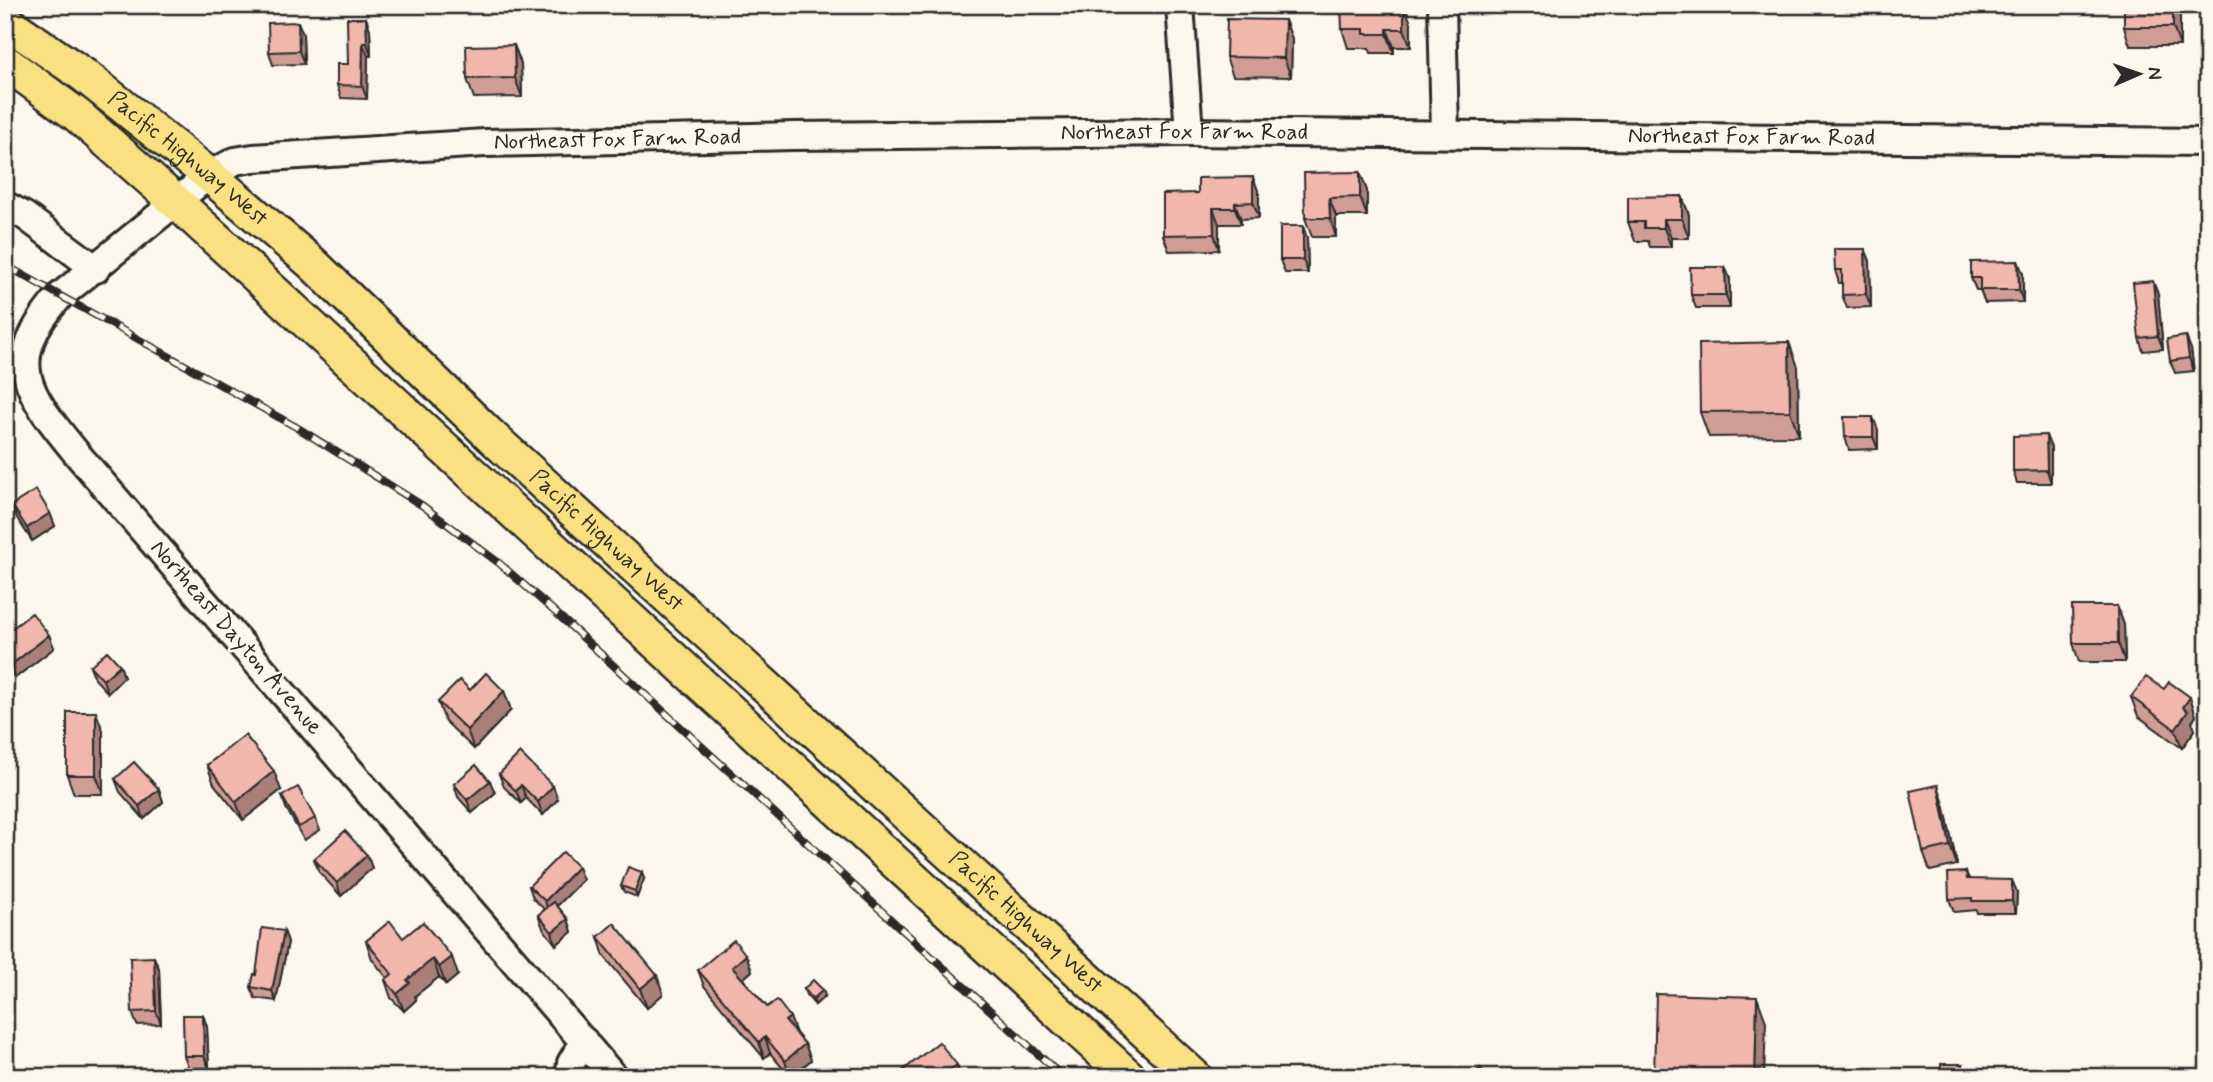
<svg xmlns="http://www.w3.org/2000/svg" width="2213" height="1082" font-family="Mynerve,sans-serif">
<rect width="100%" height="100%" fill="#fbf7ec"/>
<filter id="ink" filterUnits="userSpaceOnUse"><feTurbulence type="fractalNoise" baseFrequency=".0143" numOctaves="2"/><feDisplacementMap in="SourceGraphic" scale="14" xChannelSelector="R" yChannelSelector="G"/><feConvolveMatrix kernelMatrix="1 2 1 2 8 2 1 2 1" color-interpolation-filters="sRGB"/></filter>
<g filter="url(#ink)">
<g fill="none" stroke-linecap="round" stroke-linejoin="round">
<g stroke="#2b2b2b" stroke-width="32">
<g id="minor">
<polyline points="1180,5 1189,132"/>
<polyline points="1442,5 1445,134"/>
<polyline points="5,205 25,216 96,269"/>
<polyline points="569,1077 571,1063 584,1041"/>
<path id="s1" d="M614,1077L78,455C29,395 0,363 60,296L209,175L235,161L253,158L485,143L793,136L1189,132L2208,142"/>
</g>
</g>
<g stroke="#2b2b2b" stroke-width="38">
<g id="major">
<path id="s2" d="M5,21L85,76L209,175L312,263L492,437L1195,1077"/>
<polyline points="5,62 77,115 176,202 1129,1077"/>
</g>
</g>
<use href="#minor" stroke="#fbf7ec" stroke-width="26"/>
<use href="#major" stroke="#f9e181" stroke-width="33"/>
<g stroke="#2b2b2b" stroke-width="8">
<polyline id="rail" points="5,265 298,428 423,506 499,563 555,612 1063,1077"/>
</g>
<use href="#rail" stroke="#fbf7ec" stroke-width="5" stroke-dasharray="16" stroke-linecap="butt"/>
</g>
<g fill="#cf9d94" stroke="#2b2b2b" stroke-width="2">
<polygon points="2180,12 2180,46 2130,46 2124,27"/>
<polygon points="366,18 370,30 371,56 368,56 367,99 341,98 337,85 348,64"/>
<polygon points="1285,20 1292,39 1291,77 1233,76 1226,57"/>
<polygon points="1411,23 1411,47 1394,47 1394,53 1371,53 1369,48 1348,48 1342,29"/>
<polygon points="303,34 304,64 273,65 269,52"/>
<polygon points="514,45 521,64 522,97 474,98 467,79"/>
<polygon points="1360,172 1367,191 1367,216 1336,216 1336,237 1312,237 1305,218"/>
<polygon points="1259,193 1259,218 1241,219 1241,224 1219,224 1219,250 1169,251 1163,235 1163,194"/>
<polygon points="1682,196 1689,215 1689,238 1671,238 1671,247 1650,247 1648,241 1635,241 1628,222"/>
<polygon points="1307,238 1308,273 1285,273 1280,260"/>
<polygon points="1865,249 1870,261 1871,307 1847,308 1842,295 1842,283 1839,283 1835,270"/>
<polygon points="2018,261 2023,274 2023,302 1985,303 1980,290 1976,290 1971,278"/>
<polygon points="1725,267 1730,279 1730,308 1696,308 1691,295"/>
<polygon points="2158,294 2163,349 2143,351 2139,338"/>
<polygon points="2191,349 2194,371 2175,373 2170,361"/>
<polygon points="1798,367 1799,436 1709,437 1700,412"/>
<polygon points="1878,430 1878,449 1849,450 1845,437"/>
<polygon points="2051,448 2051,483 2017,483 2013,471"/>
<polygon points="12,505 50,513 55,526 32,541 17,518"/>
<polygon points="2117,606 2124,625 2125,662 2079,662 2073,643"/>
<polygon points="5,634 49,635 54,648 15,678 5,665"/>
<polygon points="120,665 124,677 108,693 95,679 90,666"/>
<polygon points="2164,689 2190,697 2196,716 2192,722 2195,730 2182,748 2138,716 2131,697"/>
<polygon points="470,690 504,691 511,710 474,749 445,721 438,702"/>
<polygon points="103,731 103,794 74,794 67,775"/>
<polygon points="207,765 281,790 243,820 214,784"/>
<polygon points="499,774 558,799 543,815 526,798 521,803 504,787"/>
<polygon points="115,779 159,789 163,802 144,819 120,792"/>
<polygon points="454,784 495,793 472,813 458,797"/>
<polygon points="282,796 315,818 320,830 304,840 286,808"/>
<polygon points="1944,804 1957,865 1930,871 1923,852"/>
<polygon points="367,855 372,868 341,896 319,872 314,859"/>
<polygon points="1966,872 1969,879 2017,892 2016,913 1977,913 1976,910 1954,912 1949,899"/>
<polygon points="644,879 637,897 624,892 621,886"/>
<polygon points="583,880 557,906 568,919 572,932 556,945 543,928 538,915 545,910 533,898 529,886"/>
<polygon points="284,931 288,942 276,1001 255,998 251,987 256,975"/>
<polygon points="598,937 663,994 647,1008 604,956"/>
<polygon points="403,938 458,975 446,985 439,977 415,996 416,1000 404,1011 391,998 385,980 387,978 372,959 366,941"/>
<polygon points="746,955 752,971 743,979 767,1007 796,1033 805,1044 811,1060 791,1077 790,1077 770,1053 764,1058 704,986 698,970"/>
<polygon points="159,969 161,1024 137,1025 132,1012"/>
<polygon points="804,989 825,996 815,1005 806,995"/>
<polygon points="203,1015 207,1027 209,1068 189,1069 184,1056"/>
</g>
<g fill="#a98078" stroke="#2b2b2b" stroke-width="2">
<polygon points="1404,5 1411,23 1411,47 1404,29"/>
<polygon points="2173,5 2177,5 2180,12 2180,46 2173,27"/>
<polygon points="366,18 370,30 371,56 367,43"/>
<polygon points="1285,20 1292,39 1291,77 1284,58"/>
<polygon points="298,22 303,34 304,64 299,51"/>
<polygon points="1387,29 1394,47 1394,53 1387,34"/>
<polygon points="363,43 368,56 367,99 362,86"/>
<polygon points="514,45 521,64 522,97 515,78"/>
<polygon points="1360,172 1367,191 1367,216 1360,197"/>
<polygon points="1253,177 1259,193 1259,218 1253,202"/>
<polygon points="1682,196 1689,215 1689,238 1682,219"/>
<polygon points="1329,198 1336,216 1336,237 1330,218"/>
<polygon points="1235,203 1241,219 1241,224 1235,208"/>
<polygon points="1213,208 1219,224 1219,250 1214,234"/>
<polygon points="1664,219 1671,238 1671,247 1664,228"/>
<polygon points="1303,226 1307,238 1308,273 1303,260"/>
<polygon points="1865,249 1870,261 1871,307 1866,294"/>
<polygon points="2018,261 2023,274 2023,302 2019,290"/>
<polygon points="1725,267 1730,279 1730,308 1726,295"/>
<polygon points="2153,281 2158,294 2163,349 2158,336"/>
<polygon points="2186,336 2191,349 2194,371 2189,358"/>
<polygon points="1789,342 1798,367 1799,436 1790,411"/>
<polygon points="1873,417 1878,430 1878,449 1873,437"/>
<polygon points="2046,435 2051,448 2051,483 2047,470"/>
<polygon points="50,513 55,526 32,541 27,528"/>
<polygon points="2117,606 2124,625 2125,662 2118,643"/>
<polygon points="49,635 54,648 15,678 11,665"/>
<polygon points="120,665 124,677 108,693 103,680"/>
<polygon points="504,691 511,710 474,749 467,730"/>
<polygon points="2190,697 2196,716 2192,722 2195,730 2182,748 2175,729 2183,707"/>
<polygon points="96,712 103,731 103,794 96,775"/>
<polygon points="274,771 281,790 243,820 236,802"/>
<polygon points="490,781 495,793 472,813 467,800"/>
<polygon points="521,785 526,798 521,803 516,791"/>
<polygon points="1938,785 1944,804 1957,865 1950,846"/>
<polygon points="553,786 558,799 543,815 538,802"/>
<polygon points="159,789 163,802 144,819 139,806"/>
<polygon points="367,855 372,868 341,896 337,883"/>
<polygon points="578,867 583,880 549,914 545,901"/>
<polygon points="642,872 644,879 637,897 635,891"/>
<polygon points="2012,880 2017,892 2016,913 2012,901"/>
<polygon points="568,919 572,932 556,945 552,932"/>
<polygon points="284,931 288,942 276,1001 272,991"/>
<polygon points="746,955 752,971 738,983 732,967"/>
<polygon points="154,957 159,969 161,1024 156,1011"/>
<polygon points="452,957 458,975 446,985 439,967"/>
<polygon points="433,959 439,977 415,996 416,1000 404,1011 397,994 407,980"/>
<polygon points="657,975 663,994 647,1008 640,989"/>
<polygon points="823,990 825,996 815,1005 813,999"/>
<polygon points="1757,997 1766,1022 1764,1077 1755,1077"/>
<polygon points="203,1015 207,1027 209,1068 204,1056"/>
<polygon points="790,1017 796,1033 785,1021"/>
<polygon points="765,1037 770,1053 764,1058 759,1042"/>
<polygon points="805,1044 811,1060 790,1077 785,1061"/>
<polygon points="957,1065 961,1077 953,1077 951,1069"/>
</g>
<g fill="#f1b7ac" stroke="#2b2b2b" stroke-width="2">
<polygon points="1341,5 1404,5 1404,29 1387,29 1387,34 1364,34 1364,29 1342,29"/>
<rect x="2124" y="5" width="49" height="22"/>
<polygon points="347,18 366,18 367,43 363,43 362,86 337,85 337,64 348,64"/>
<polygon points="1227,19 1285,20 1284,58 1226,57"/>
<polygon points="298,22 299,51 269,52 268,23"/>
<polygon points="514,45 515,78 467,79 466,46"/>
<polygon points="1360,172 1360,197 1329,198 1330,218 1305,218 1304,173"/>
<polygon points="1253,177 1253,202 1235,203 1235,208 1213,208 1214,234 1163,235 1163,194 1198,193 1198,178"/>
<polygon points="1682,196 1682,219 1664,219 1664,228 1644,228 1644,222 1628,222 1628,197"/>
<rect x="1280" y="226" width="23" height="34"/>
<polygon points="1834,249 1865,249 1866,294 1842,295 1842,270 1835,270"/>
<polygon points="2018,261 2019,290 1980,290 1980,278 1971,278 1971,262"/>
<polygon points="1690,267 1725,267 1726,295 1691,295"/>
<polygon points="2153,281 2158,336 2139,338 2133,283"/>
<polygon points="2186,336 2189,358 2170,361 2167,339"/>
<polygon points="1789,342 1790,411 1700,412 1699,344"/>
<polygon points="1844,417 1873,417 1873,437 1845,437"/>
<polygon points="2046,435 2047,470 2013,471 2013,436"/>
<polygon points="36,490 50,513 27,528 12,505"/>
<polygon points="2072,606 2117,606 2118,643 2073,643"/>
<polygon points="32,613 49,635 11,665 5,658 5,634"/>
<polygon points="107,651 120,665 103,680 90,666"/>
<polygon points="486,673 504,691 467,730 438,702 460,680 470,690"/>
<polygon points="2146,677 2164,689 2169,682 2190,697 2183,707 2188,711 2175,729 2131,697"/>
<rect x="67" y="712" width="29" height="63"/>
<polygon points="245,735 274,771 236,802 207,765"/>
<polygon points="520,753 553,786 538,802 521,785 516,791 499,774"/>
<polygon points="134,762 159,789 139,806 115,779"/>
<polygon points="476,765 490,781 467,800 454,784"/>
<polygon points="1938,785 1950,846 1923,852 1910,791"/>
<polygon points="298,787 315,818 299,827 282,796"/>
<polygon points="345,831 367,855 337,883 314,859"/>
<polygon points="563,852 578,867 545,901 529,886"/>
<polygon points="628,867 642,872 635,891 621,886"/>
<polygon points="1966,872 1967,879 2012,880 2012,901 1972,901 1972,898 1949,899 1948,873"/>
<polygon points="554,902 568,919 552,932 538,915"/>
<polygon points="390,921 403,938 423,922 452,957 439,967 433,959 407,980 410,983 397,994 385,980 392,974 366,941"/>
<polygon points="614,923 657,975 640,989 598,937"/>
<polygon points="262,928 284,931 272,991 251,987 254,974 256,975"/>
<polygon points="734,940 746,955 732,967 767,1007 777,1000 790,1017 785,1021 805,1044 785,1061 765,1037 759,1042 698,970"/>
<polygon points="154,957 156,1011 132,1012 130,958"/>
<polygon points="813,980 823,990 813,999 804,989"/>
<polygon points="1656,994 1757,997 1755,1077 1654,1077"/>
<polygon points="183,1015 203,1015 204,1056 184,1056"/>
<polygon points="939,1042 957,1065 951,1069 956,1077 904,1077 901,1072"/>
<polygon points="1941,1064 1963,1064 1963,1075 1971,1075 1971,1077 1941,1077"/>
<polygon points="1480,1068 1490,1077 1473,1077"/>
</g>
</g>
<g text-anchor="middle" dominant-baseline="central" stroke-width="5" stroke-linejoin="round" paint-order="stroke">
<g font-size="23" fill="#2b2b2b" stroke="#fbf7ec">
<text stroke="none"><textPath href="#s1" startOffset="2177">Northeast Fox Farm Road</textPath></text>
<text stroke="none"><textPath href="#s1" startOffset="2744">Northeast Fox Farm Road</textPath></text>
<text stroke="none"><textPath href="#s1" startOffset="1610">Northeast Fox Farm Road</textPath></text>
<text stroke="none"><textPath href="#s2" startOffset="229">Pacific Highway West</textPath></text>
<text stroke="none"><textPath href="#s2" startOffset="796">Pacific Highway West</textPath></text>
<text transform="translate(236 638) rotate(49)">Northeast Dayton Avenue</text>
<text stroke="none"><textPath href="#s2" startOffset="1363">Pacific Highway West</textPath></text>
</g>
</g>
<rect width="2213" height="1082" fill="none" stroke="#fbf7ec" stroke-width="28"/>
<rect x="14" y="14" width="2185" height="1054" fill="none" stroke="#2b2b2b" stroke-width="2.5" filter="url(#ink)"/>
<g transform="translate(2139 74) rotate(88)" stroke="#fbf7ec" stroke-width="5" paint-order="stroke">
<path d="M0-5L12 26L0 18L-12 26Z" fill="#2b2b2b"/>
<text y="-10" font-size="19" font-weight="bold" text-anchor="middle" fill="#2b2b2b">N</text>
</g>
</svg>
